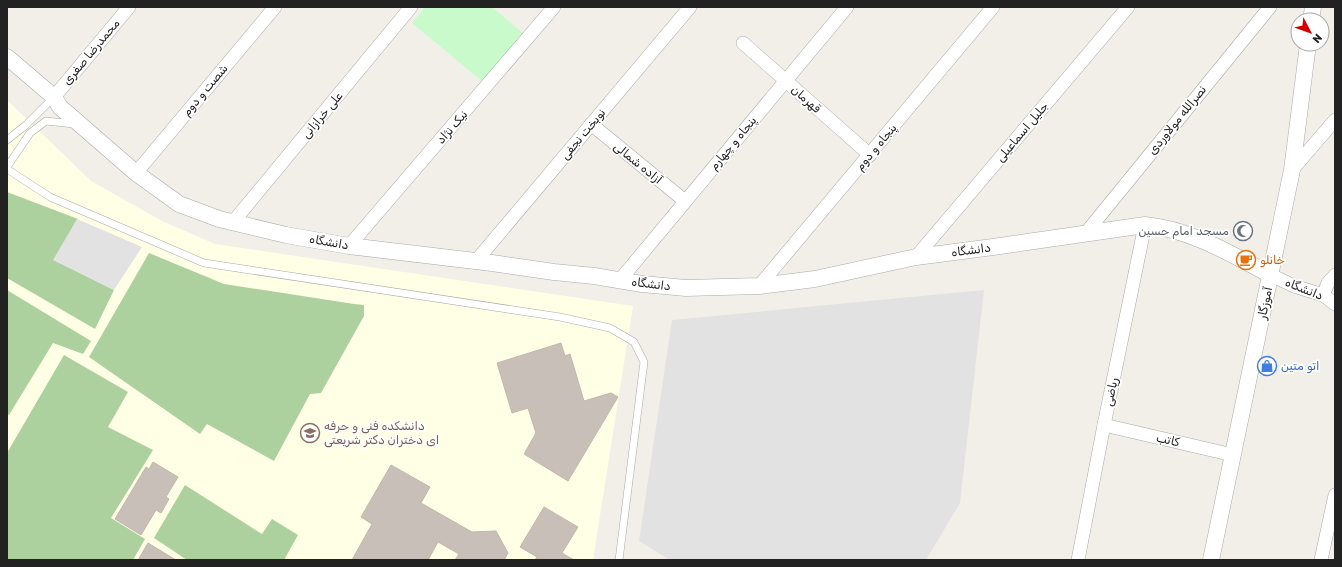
<svg xmlns="http://www.w3.org/2000/svg" width="1342" height="567" font-family="Rubik,Cairo,sans-serif">
<rect width="100%" height="100%" fill="#f2efe9"/>
<polygon fill="#ffffe5" points="7,100 91,181 162,221 215,244 633,306 593,560 7,560"/>
<g fill="#add19e">
<polygon points="7,192 78,219 54,260 114,290 95,329 7,278"/>
<polygon points="149,253 224,284 354,304 364,305 364,316 321,393 310,394 274,461 207,424 200,434 89,357"/>
<polygon points="7,290 91,341 83,354 53,343 9,415 7,414"/>
<polygon points="64,355 128,392 108,427 153,450 111,518 145,539 133,560 7,560 7,453"/>
<polygon points="185,485 262,534 272,519 298,535 284,560 187,560 154,538"/>
</g>
<polygon fill="#c8facc" points="425,7 492,7 523,33 483,82 412,23"/>
<g fill="#e2e2e2">
<polygon points="77,219 142,247 114,290 53,260"/>
<polygon points="984,290 960,503 926,560 670,560 639,541 672,320"/>
</g>
<g fill="#c7bfb8" stroke="#c4b6ab">
<polygon points="561,343 565,356 570,354 584,401 611,393 618,397 568,481 524,454 536,433 528,408 512,413 497,363"/>
<polygon points="153,462 178,477 166,497 169,499 161,513 156,510 141,535 115,519 146,467 149,469"/>
<polygon points="391,465 430,487 421,503 472,532 496,531 508,553 504,560 455,560 459,554 438,542 428,560 352,560 372,524 361,517"/>
<polygon points="544,507 578,527 562,553 574,560 535,560 537,557 520,547"/>
<polygon points="148,543 176,560 138,560"/>
</g>
<g fill="none" stroke-linecap="round" stroke-linejoin="round">
<g stroke="#a9a9a9" stroke-width="8">
<g id="service">
<polyline points="7,140 26,125 54,97"/>
<polyline points="7,167 30,133 46,121 74,124"/>
<polyline points="7,169 50,197 204,263 560,317 610,328 634,342 644,362 619,560"/>
</g>
</g>
<g stroke="#a9a9a9" stroke-width="14">
<g id="minor">
<polyline points="743,43 870,155"/>
<polyline points="54,97 129,7"/>
<polyline points="591,124 685,201"/>
<polyline points="1292,170 1335,120"/>
<polyline points="136,173 275,7"/>
<polyline points="233,222 411,7"/>
<polyline points="1085,234 1270,7"/>
<polyline points="349,246 554,7"/>
<polyline points="916,257 1128,7"/>
<polyline points="476,261 690,7"/>
<polyline points="1271,275 1294,286 1323,295 1335,304"/>
<polyline points="620,280 847,7"/>
<polyline points="759,286 993,7"/>
<polyline points="1323,295 1328,283 1335,275"/>
<polyline points="1104,425 1233,455"/>
<polyline points="1078,560 1104,425 1145,225"/>
<polyline points="1321,560 1335,495"/>
</g>
</g>
<g stroke="#a9a9a9" stroke-width="17">
<g id="tertiary">
<polyline points="1311,20 1313,7"/>
<path d="M7,57L54,97L60,107L136,173L179,204L219,219L286,235L349,246L492,263L554,272L594,276L642,284L686,288L759,286L815,279L916,257L993,247L1145,225C1190,229 1231,254 1271,275"/>
<polyline points="1211,560 1292,170 1308,44"/>
</g>
</g>
<use href="#service" stroke="#fff" stroke-width="7"/>
<use href="#minor" stroke="#fff" stroke-width="13"/>
<use href="#tertiary" stroke="#fff" stroke-width="16"/>
</g>
<defs>
<g id="mosque-ring" transform="scale(1)"><circle r="9.5" fill="#fff" stroke="#6b7280" stroke-width="1.5"/><path d="M3.5-4.9A6 6 0 1 0 3.5 4.9A5 5 0 1 1 3.5-4.9Z" fill="#6b7280"/></g>
<g id="cafe-ring" transform="scale(1)"><circle r="9.5" fill="#fff" stroke="#e8710a" stroke-width="1.5"/><path d="M-5.5-4.5H6V0H3Q3 3.5 0 3.5H-2.5Q-5.5 3.5-5.5 0ZM3-3.2v2h1.7v-2ZM-6 4.5H4V6H-6Z" fill="#e8710a"/></g>
<g id="shop-ring" transform="scale(1)"><circle r="9.5" fill="#fff" stroke="#3f7fe0" stroke-width="1.5"/><path d="M-5-2.5h2.3a2.7 3.5 0 0 1 5.4 0H5L5.5 6h-11ZM-1.5-2.5h3a1.5 2.3 0 0 0-3 0Z" fill="#3f7fe0"/></g>
<g id="university-ring" transform="scale(1)"><circle r="9.5" fill="#fff" stroke="#8d6e63" stroke-width="1.5"/><path d="M0-5L7-2L0 1L-7-2ZM-4 1L0 2.5L4 1V4Q0 6-4 4Z" fill="#8d6e63"/></g>
</defs>
<g fill-rule="evenodd">
<use href="#mosque-ring" x="1243" y="231"/>
<use href="#cafe-ring" x="1246" y="260"/>
<use href="#shop-ring" x="1267" y="366"/>
<use href="#university-ring" x="310" y="433"/>
</g>
<g text-anchor="middle" dominant-baseline="central" stroke-width="3.5" stroke-linejoin="round" paint-order="stroke">
<g font-size="12" fill="#222" stroke="#fff">
<text transform="translate(91 52) rotate(-50)">محمدرضا صفری</text>
<text transform="translate(205 90) rotate(-50)">شصت و دوم</text>
<text transform="translate(806 99) rotate(41)">قهرمان</text>
<text transform="translate(322 115) rotate(-50)">علی خرازانی</text>
<text transform="translate(1177 120) rotate(-51)">نصرالله مولاوردی</text>
<text transform="translate(452 127) rotate(-49)">نیک نژاد</text>
<text transform="translate(1022 132) rotate(-50)">جلیل اسماعیلی</text>
<text transform="translate(583 134) rotate(-50)">نوبخت نجفی</text>
<text transform="translate(733 143) rotate(-50)">پنجاه و چهارم</text>
<text transform="translate(876 147) rotate(-50)">پنجاه و دوم</text>
<text transform="translate(638 163) rotate(39)">آزاده شمالی</text>
<text transform="translate(329 242) rotate(10)">دانشگاه</text>
<text transform="translate(971 250) rotate(-7)">دانشگاه</text>
<text transform="translate(651 284) rotate(7)">دانشگاه</text>
<text transform="translate(1304 289) rotate(22)">دانشگاه</text>
<text transform="translate(1265 303) rotate(-78)">آموزگار</text>
<text transform="translate(1111 392) rotate(-78)">ریاضی</text>
<text transform="translate(1168 440) rotate(13)">کاتب</text>
</g>
<g font-size="12" fill="#5b616d" stroke="#fff" text-anchor="end">
<text x="1229" y="231">مسجد امام حسین</text>
</g>
<g font-size="12" fill="#c56008" stroke="#fff" text-anchor="start">
<text x="1260" y="260">خانلو</text>
</g>
<g font-size="12" fill="#366cbe" stroke="#fff" text-anchor="start">
<text x="1281" y="366">اتو متین</text>
</g>
<g font-size="12" fill="#785e54" stroke="#fff" text-anchor="start">
<text x="324" y="426">دانشکده فنی و حرفه<tspan x="324" dy="14">ای دختران دکتر شریعتی</tspan></text>
</g>
</g>
<rect width="1342" height="567" fill="none" stroke="#222222" stroke-width="16"/>
<g transform="translate(1310 32) rotate(131)"><circle r="19" fill="#ffffff" stroke="#a7a7a7"/>
<path d="M0-3L7 15L0 10L-7 15Z" fill="#d40000"/>
<text y="-6" font-size="11" font-weight="bold" text-anchor="middle" fill="#222222">N</text>
</g>
</svg>
